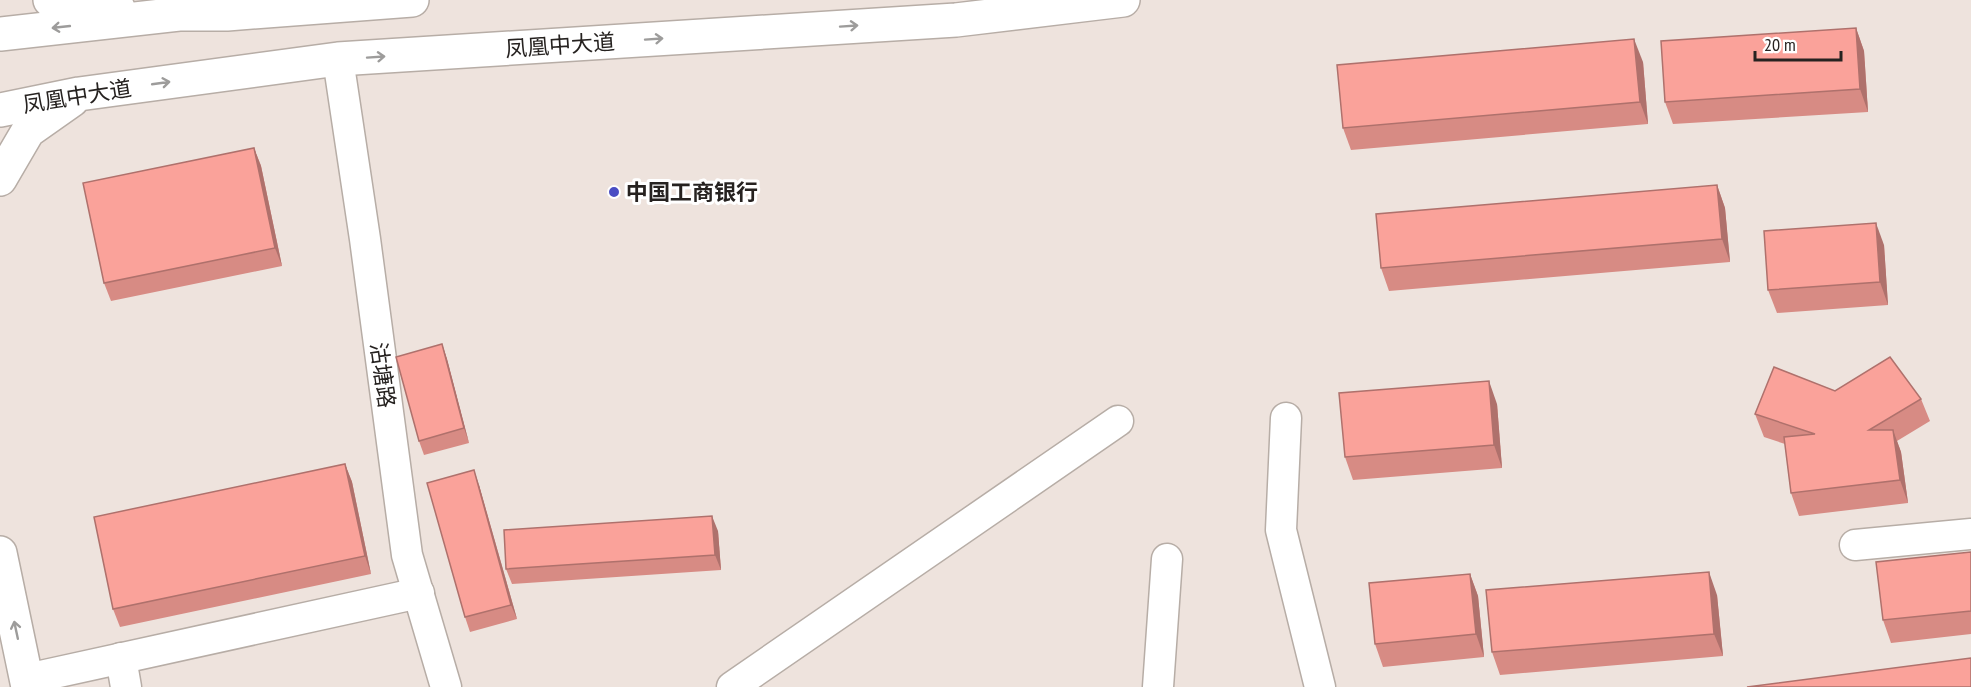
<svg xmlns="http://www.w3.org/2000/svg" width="1971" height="687" font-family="'PT Sans Narrow','Noto Sans SC',sans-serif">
<rect width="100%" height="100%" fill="#eee3dd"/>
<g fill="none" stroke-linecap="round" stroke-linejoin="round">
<g stroke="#b7ada6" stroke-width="33">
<g id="minor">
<polyline points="338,59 365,239 407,555 446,687"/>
<polyline points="1286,418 1281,530 1320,687"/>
<polyline points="1855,545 1971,534"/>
<polyline points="121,658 126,687"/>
<polyline points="27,679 419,593"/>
<polyline points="732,687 1118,421"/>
<polyline points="1158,687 1167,559"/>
</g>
</g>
<g stroke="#b7ada6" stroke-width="36">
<g id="major">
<polyline points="50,0 118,8"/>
<polyline points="0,34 179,14 227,14 412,0"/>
<polyline points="0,110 79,94 338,59 956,20 1123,0"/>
<polyline points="0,179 28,131 72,100"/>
<polyline points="0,553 28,687"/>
</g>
</g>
<use href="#minor" stroke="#fff" stroke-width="30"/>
<use href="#major" stroke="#fff" stroke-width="33"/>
</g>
<g fill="#d78b84">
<polygon points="1856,28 1864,51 1868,112 1673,124 1665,102"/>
<polygon points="1643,62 1648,124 1351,150 1343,128"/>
<polygon points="254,148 261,166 282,266 111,301 104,283"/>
<polygon points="1717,185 1725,208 1730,262 1389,291 1381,268"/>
<polygon points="1884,245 1888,305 1777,313 1768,290"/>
<polygon points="442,344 447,359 469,443 424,455 419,441"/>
<polygon points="1835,391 1921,399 1930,421 1897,441 1901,452 1908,503 1799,516 1791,493 1785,444 1764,437 1755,414"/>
<polygon points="1497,404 1502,468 1353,480 1345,457"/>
<polygon points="345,464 352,482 371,574 120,627 113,609"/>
<polygon points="479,485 517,619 470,632 465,617"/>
<polygon points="718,531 721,570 512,584 506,569"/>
<polygon points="1971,552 1971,634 1891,643 1883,620"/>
<polygon points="1470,574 1478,596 1484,657 1383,667 1375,644"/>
<polygon points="1717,595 1723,656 1500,675 1492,652"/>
</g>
<g fill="#af716c">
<polygon points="1856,28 1864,51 1868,112 1860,89"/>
<polygon points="1634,39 1643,62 1648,124 1640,102"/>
<polygon points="254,148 261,166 282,266 275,248"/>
<polygon points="1717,185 1725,208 1730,262 1722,239"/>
<polygon points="1876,223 1884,245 1888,305 1880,282"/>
<polygon points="442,344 447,359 469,443 464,428"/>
<polygon points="1489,381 1497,404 1502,468 1494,445"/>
<polygon points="1893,430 1901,452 1908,503 1900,480"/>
<polygon points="345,464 352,482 371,574 365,556"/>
<polygon points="474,470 479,485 517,619 511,605"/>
<polygon points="712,516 718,531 721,570 715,555"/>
<polygon points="1709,572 1717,595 1723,656 1714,634"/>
<polygon points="1470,574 1478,596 1484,657 1476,634"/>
</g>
<g fill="#faa29a" stroke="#af716c" stroke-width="1.5">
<polygon points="1856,28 1860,89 1665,102 1661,41"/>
<polygon points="1634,39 1640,102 1343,128 1337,65"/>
<polygon points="254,148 275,248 104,283 83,183"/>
<polygon points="1717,185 1722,239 1381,268 1376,214"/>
<polygon points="1876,223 1880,282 1768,290 1764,231"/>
<polygon points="442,344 464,428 419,441 396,357"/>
<polygon points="1890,357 1921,399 1869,430 1893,430 1900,480 1791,493 1784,437 1815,434 1755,414 1774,367 1835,391"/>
<polygon points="1489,381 1494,445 1345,457 1339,393"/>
<polygon points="345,464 365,556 113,609 94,517"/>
<polygon points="474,470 511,605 465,617 427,483"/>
<polygon points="712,516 715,555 506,569 504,530"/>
<polygon points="1971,552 1971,611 1883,620 1876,562"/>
<polygon points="1709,572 1714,634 1492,652 1486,590"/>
<polygon points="1470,574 1476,634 1375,644 1369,583"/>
<polygon points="1971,658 1971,687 1747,687"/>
</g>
<defs><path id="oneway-shaft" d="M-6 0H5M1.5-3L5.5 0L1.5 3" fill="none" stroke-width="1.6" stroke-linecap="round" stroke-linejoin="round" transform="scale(1.5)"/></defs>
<g stroke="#9d9c9b">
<use href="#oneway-shaft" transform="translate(849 26) rotate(-4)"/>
<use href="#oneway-shaft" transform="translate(61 27) rotate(174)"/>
<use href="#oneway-shaft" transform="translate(654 39) rotate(-4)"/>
<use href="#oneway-shaft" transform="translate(376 57) rotate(-4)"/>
<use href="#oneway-shaft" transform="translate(161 83) rotate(-8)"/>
<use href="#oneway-shaft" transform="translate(16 630) rotate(-102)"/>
</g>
<circle fill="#4a4dc3" stroke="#fff" stroke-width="2" cx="614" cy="192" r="6"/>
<g text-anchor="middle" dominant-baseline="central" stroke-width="6" stroke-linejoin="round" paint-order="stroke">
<g font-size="22" fill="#262220" stroke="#fff">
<text transform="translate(560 45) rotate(-4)">凤凰中大道</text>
<text transform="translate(77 96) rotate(-9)">凤凰中大道</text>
<text transform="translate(383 375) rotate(82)">沽塘路</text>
</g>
<g font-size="22" font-weight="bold" fill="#262220" stroke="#fff" text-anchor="start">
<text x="626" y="192">中国工商银行</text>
</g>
</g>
<path d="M1755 51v9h86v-9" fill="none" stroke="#262220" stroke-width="3"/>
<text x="1764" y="51" font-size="18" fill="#262220" stroke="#ffffff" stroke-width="4.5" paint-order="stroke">20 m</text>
</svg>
